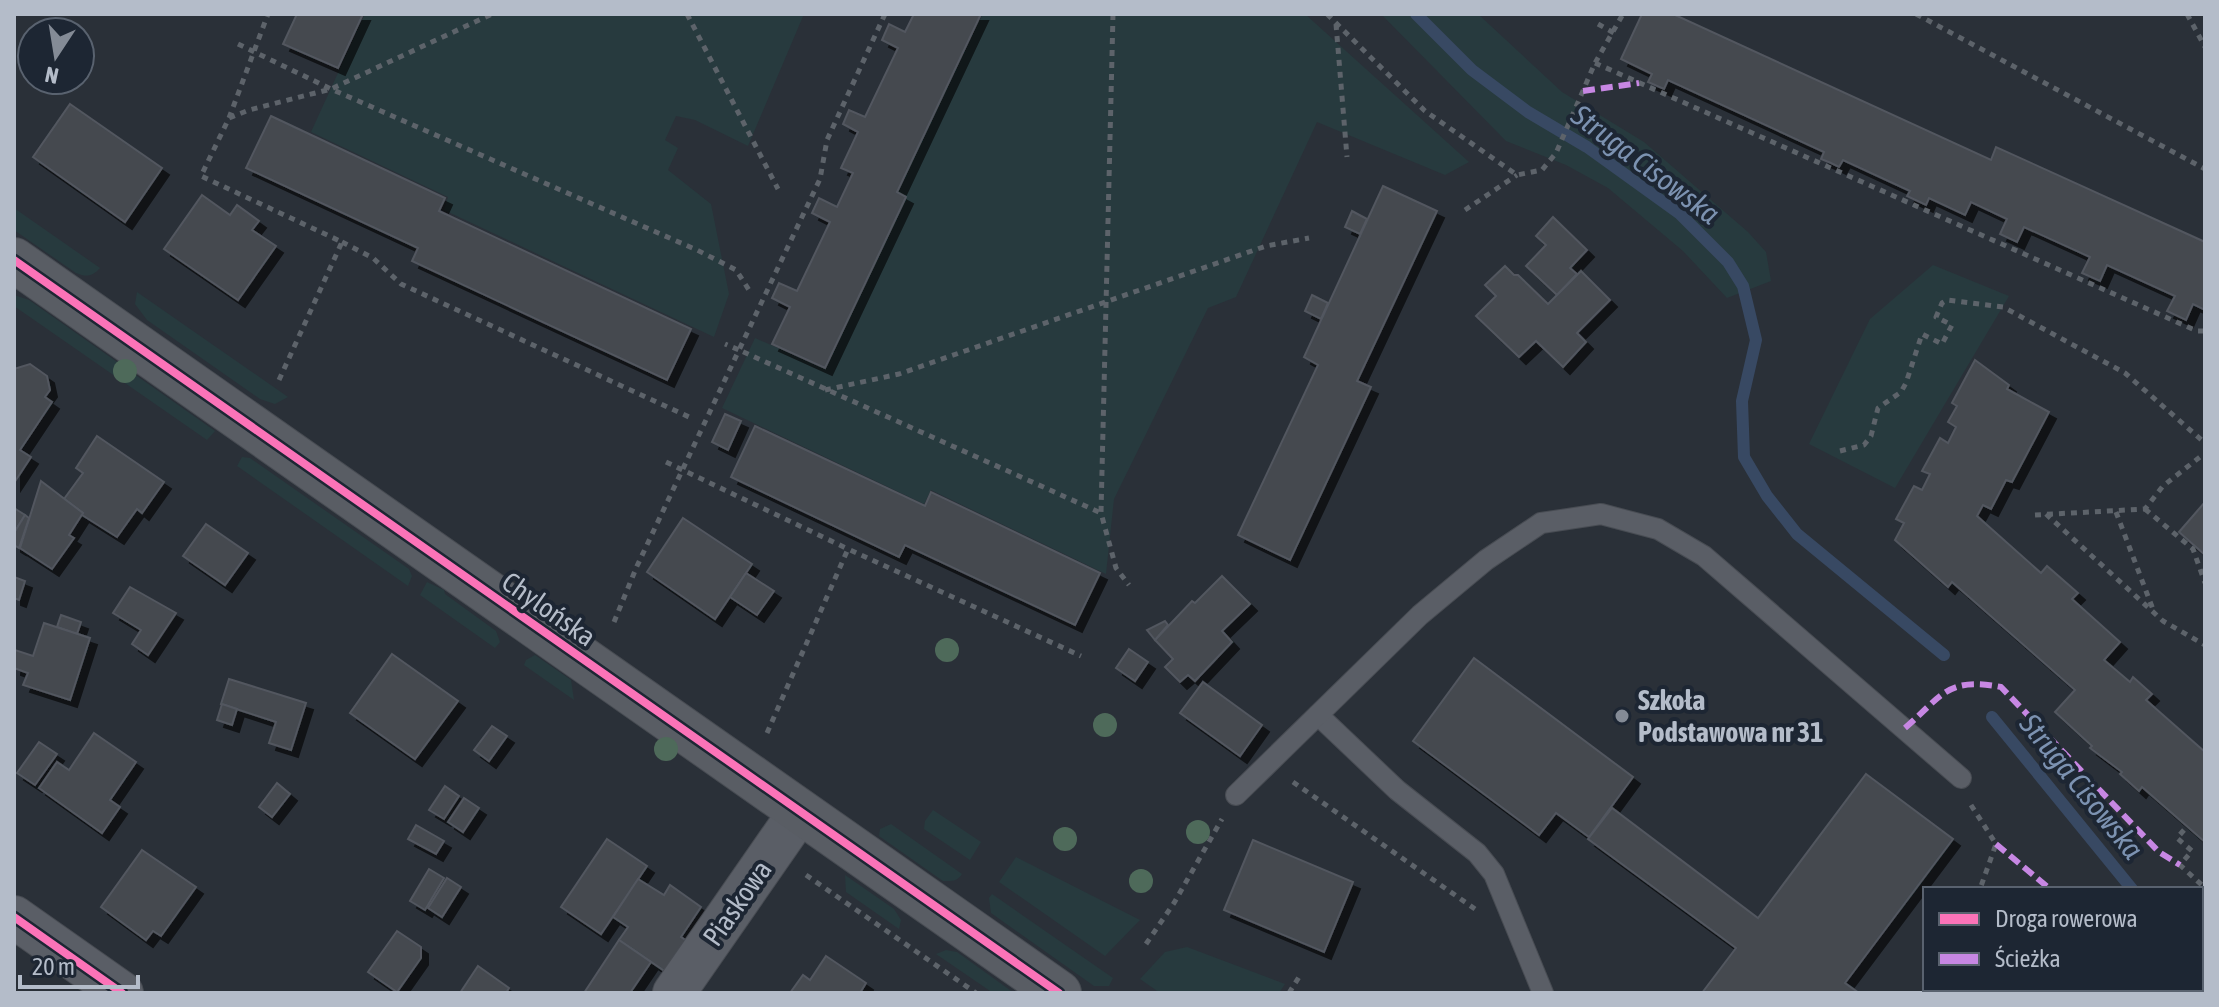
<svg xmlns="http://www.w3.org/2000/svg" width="2219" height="1007" font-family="'Asap Condensed',sans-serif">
<defs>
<filter id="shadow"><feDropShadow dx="7" dy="7" stdDeviation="0" flood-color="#0009"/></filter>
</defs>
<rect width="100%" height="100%" fill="#2a3038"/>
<g fill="#273a3e">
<polygon points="365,14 804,14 748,146 695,120 676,116 665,140 678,148 668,170 711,204 729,294 714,337 444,210 448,197 311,132"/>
<polygon points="983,14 1305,14 1469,162 1445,175 1317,122 1236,297 1208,308 1114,499 1106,574 931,490 924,504 722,408 755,338 826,369 906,198 897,192"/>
<polygon points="1381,14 1478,14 1562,92 1644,142 1748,232 1766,252 1771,281 1727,298 1683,251 1608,188 1566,165 1506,141"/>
<path d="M14,208L100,268C92,277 86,277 76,273L14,230Z"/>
<polygon points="1933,265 2009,296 1895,488 1809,444 1870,319"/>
<polygon points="137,292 288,397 275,404 260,399 147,320 135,304"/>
<polygon points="14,295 29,300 215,431 207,440 14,306"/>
<polygon points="242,457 250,458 409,569 412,576 408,586 237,466"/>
<polygon points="427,582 444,590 445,594 496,631 500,642 495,648 420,595"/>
<polygon points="535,655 571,680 574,700 524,665 526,660"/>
<polygon points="933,810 981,842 970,860 924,829 925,821"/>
<path d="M891,824L962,874C957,882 951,881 943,881L879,836L880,829Z"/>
<polygon points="1016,857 1140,920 1105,956 999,882"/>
<polygon points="845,875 894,909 901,920 899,929 846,892"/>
<polygon points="992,894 1113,978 1109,986 1094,986 991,913 989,898"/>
<polygon points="1187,947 1285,984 1279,993 1160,993 1140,979 1165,952"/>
<polygon points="946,950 957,952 1014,993 993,993 936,954"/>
</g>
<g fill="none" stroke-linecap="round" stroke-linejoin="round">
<g stroke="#384963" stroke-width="12">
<polyline points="1416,14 1472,70 1528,112 1587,147 1680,214 1728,262 1743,286 1756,340 1742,401 1744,457 1767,496 1797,534 1944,655"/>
<polyline points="1992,717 2132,889"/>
<polyline points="2201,971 2205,975"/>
</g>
</g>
<g fill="#444950" stroke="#52575f" stroke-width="2" filter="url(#shadow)">
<polygon points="297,14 363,14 338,68 283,44"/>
<polygon points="914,14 981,14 897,192 906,197 825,368 772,344 790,307 772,298 779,283 797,291 830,222 812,213 819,198 837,207 853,173 841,168 858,132 843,124 849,110 865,117 898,48 882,40 889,24 905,32"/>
<polygon points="1642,14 1673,14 1991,160 1996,147 2205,242 2205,310 2193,304 2186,320 2167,311 2175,296 2107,265 2100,281 2082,273 2090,257 2024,227 2017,242 2000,234 2007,219 1971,202 1965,215 1929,198 1926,205 1907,196 1910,191 1843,160 1839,167 1831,163 1821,159 1824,152 1668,80 1664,89 1648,82 1652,74 1621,59"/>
<polygon points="70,104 162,168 125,222 33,157"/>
<polygon points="271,116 445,198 439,211 691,329 667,380 412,261 418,248 246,168"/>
<polygon points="1383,186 1437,211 1357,381 1371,387 1290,560 1238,535 1318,365 1304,357"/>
<polygon points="202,195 230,215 237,205 259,221 252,230 276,246 238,300 164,249"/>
<polygon points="1352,211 1367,219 1360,234 1345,227"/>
<polygon points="1553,217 1587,250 1570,268 1577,274 1557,295 1526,266 1546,245 1536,236"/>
<polygon points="1505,266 1514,275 1518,275 1548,304 1581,271 1610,300 1577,333 1586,342 1563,367 1536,341 1519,357 1476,316 1496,296 1485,285"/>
<polygon points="1312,295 1328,303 1321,319 1305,311"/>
<polygon points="1975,360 2009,385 2007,389 2049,412 2012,482 2006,480 1991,509 1983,505 1977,516 2041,573 2047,566 2078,593 2072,599 2120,642 2104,660 2130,682 2133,677 2152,694 2146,700 2205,752 2205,842 2142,787 2139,791 2120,774 2122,772 2090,748 2092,746 2055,712 2075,690 1952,582 1948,587 1895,540 1904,523 1896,519 1914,486 1922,490 1930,474 1922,471 1940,438 1948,443 1956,427 1948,422 1957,406 1952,403"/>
<polygon points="30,364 47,376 50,390 45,397 52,402 20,450 31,457 14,483 14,369"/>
<polygon points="725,414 741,421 728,450 712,442"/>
<polygon points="755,426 925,506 931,492 1100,573 1075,625 905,545 899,557 731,477"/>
<polygon points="97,436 164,482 142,513 137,509 117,537 82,515 83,513 64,499 83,473 76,468"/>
<polygon points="41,481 83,513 69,535 74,538 52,569 20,548"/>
<polygon points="2205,502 2205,555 2179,532"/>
<polygon points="14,508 25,515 14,533"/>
<polygon points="25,515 29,518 19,548 14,545 14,533"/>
<polygon points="683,518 752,564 715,619 647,572"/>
<polygon points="206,524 248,553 225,585 183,556"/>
<polygon points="746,573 774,591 757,615 730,597"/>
<polygon points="1222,576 1250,604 1222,631 1232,642 1195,681 1188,675 1180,682 1165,667 1173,659 1155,640 1192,601 1195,603"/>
<polygon points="14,577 25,581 19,600 14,598"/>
<polygon points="130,587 176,613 148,655 132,644 141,630 113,613"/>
<polygon points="61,615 81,622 77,634 57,627"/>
<polygon points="1165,621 1168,625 1155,640 1147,630"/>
<polygon points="44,623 90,638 70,700 23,685 28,673 14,668 15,650 33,656"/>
<polygon points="1129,649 1148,662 1135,681 1116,668"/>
<polygon points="392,654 458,701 415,759 350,713"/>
<polygon points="1474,658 1633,777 1589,837 1556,813 1539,835 1413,741"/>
<polygon points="229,679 306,703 291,750 269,743 276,722 221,704"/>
<polygon points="1203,682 1262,725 1240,756 1180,713"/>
<polygon points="222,704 237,709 232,725 217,720"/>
<polygon points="492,726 507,736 489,761 474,750"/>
<polygon points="94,733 136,762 110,800 120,807 102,833 39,788 57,762 69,770"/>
<polygon points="39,742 57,754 35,785 17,773"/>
<polygon points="1866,774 1953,839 1845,983 1859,993 1702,993 1736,948 1588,839 1612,808 1758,918"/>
<polygon points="277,783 290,794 272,817 259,807"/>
<polygon points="445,786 459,796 444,819 429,810"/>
<polygon points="464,798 479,808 463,832 448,822"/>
<polygon points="416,825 444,841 436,854 408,839"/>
<polygon points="607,839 647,866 601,934 561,907"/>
<polygon points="1253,840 1353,882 1324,952 1224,910"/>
<polygon points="142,850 196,887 161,936 153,931 146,940 101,907"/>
<polygon points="429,869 444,878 425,910 410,901"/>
<polygon points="447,878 461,887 442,917 428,908"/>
<polygon points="638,879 664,895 670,885 701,907 681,937 687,941 666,972 619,940 628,927 613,917"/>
<polygon points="397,931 421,947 421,958 397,992 368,972"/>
<polygon points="619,940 651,962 630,993 584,993"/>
<polygon points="826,956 866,983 860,993 790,993 803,975 810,980"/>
<polygon points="478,966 509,988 506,993 460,993"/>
<polygon points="1996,989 2132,989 2129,993 1993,993"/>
</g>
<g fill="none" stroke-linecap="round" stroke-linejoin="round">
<g stroke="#484c53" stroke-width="22">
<g id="lane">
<polyline points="1318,715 1397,790 1477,853 1494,874 1543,993"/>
<polyline points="1236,795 1420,615 1486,560 1541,523 1601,514 1658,529 1704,556 1961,778"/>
</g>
</g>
<g stroke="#484c53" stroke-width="44">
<g id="street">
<polyline points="14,917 122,993"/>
<polyline points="674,993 799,813"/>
</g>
</g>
<g stroke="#484c53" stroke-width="46">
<polyline id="secondary" points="14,260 1059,993"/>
</g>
<g stroke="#5d636a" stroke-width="5" stroke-dasharray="6 6" stroke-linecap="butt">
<polyline points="687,14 778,189"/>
<polyline points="885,14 827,140 820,179 739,350 1101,513"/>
<polyline points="1113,14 1101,513 1116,568 1129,585"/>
<polyline points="1327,14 1425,111 1517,175 1542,170 1556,153 1595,63 1623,14"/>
<polyline points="1916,14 2205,169"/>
<polyline points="2187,14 2205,47"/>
<polyline points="1336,24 1347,157"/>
<polyline points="1598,24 1614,33"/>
<polyline points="238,44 331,89 697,250 736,270 751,293"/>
<polyline points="1595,63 2197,331 2205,331"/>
<polyline points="229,118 268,14"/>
<polyline points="1465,210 1517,175"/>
<polyline points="342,242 373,258 401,284 689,417"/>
<polyline points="279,380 342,242 201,176 229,118 249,110 331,89 492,14"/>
<polyline points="825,390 899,374 1266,246 1309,238"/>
<polyline points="1840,451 1864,445 1871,436 1878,408 1901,392 1906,383 1922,334 1942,344 1952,325 1936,317 1942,303 1947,300 2003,307 2125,373 2205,443"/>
<polyline points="666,462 848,549"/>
<polyline points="2145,509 2193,549 2205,583"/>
<polyline points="2116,512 2154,612"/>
<polyline points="2046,514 2163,621 2205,645"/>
<polyline points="2035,515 2145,509 2163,486 2205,453"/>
<polyline points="614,622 637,566 739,350 725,344"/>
<polyline points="767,733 848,549 1081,656"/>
<polyline points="1293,782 1475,909"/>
<polyline points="1971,805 1996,844 1980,889"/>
<polyline points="2184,830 2177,838 2192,851 2180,865 2205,888"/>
<polyline points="806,875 976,993"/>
<polyline points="1146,944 1174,903 1222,819"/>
<polyline points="1289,993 1299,977"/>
<polyline points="1942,993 1944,989"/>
</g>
<use href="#lane" stroke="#5a5e66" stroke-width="20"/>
<use href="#street" stroke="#5a5e66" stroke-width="42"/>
<use href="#secondary" stroke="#595d64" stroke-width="44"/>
<g stroke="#c787e3" stroke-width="6" stroke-dasharray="12 6" stroke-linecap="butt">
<polyline points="1583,91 1639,83"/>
<path d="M1905,728C1943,695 1947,677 2001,687L2159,852L2180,865"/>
<polyline points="1996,844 2050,889"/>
<polyline points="2156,989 2160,993"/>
</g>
<g stroke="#1d2633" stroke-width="13">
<g id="cycleway">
<polyline points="14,260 1059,993"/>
<polyline points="14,917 122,993"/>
</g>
</g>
<use href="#cycleway" stroke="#fb73b8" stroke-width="8"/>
</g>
<g fill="#4e6a5a">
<circle cx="125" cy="371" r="12"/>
<circle cx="947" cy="650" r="12"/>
<circle cx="1105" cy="725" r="12"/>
<circle cx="666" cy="749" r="12"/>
<circle cx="1198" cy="832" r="12"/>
<circle cx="1065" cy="839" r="12"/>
<circle cx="1141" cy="881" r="12"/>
</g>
<circle fill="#848b96" stroke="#1d2633" stroke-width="3" cx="1622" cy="716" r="8"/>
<g text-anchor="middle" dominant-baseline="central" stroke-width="8" stroke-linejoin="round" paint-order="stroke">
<g font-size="28" fill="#b4bcc9" stroke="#1d2633">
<text transform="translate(549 609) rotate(35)">Chylońska</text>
<text transform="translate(737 903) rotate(-55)">Piaskowa</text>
</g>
<g font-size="28" font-weight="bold" fill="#b4bcc9" stroke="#1d2633" text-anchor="start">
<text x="1638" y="700">Szkoła<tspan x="1638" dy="32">Podstawowa nr 31</tspan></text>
</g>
<g font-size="30" font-style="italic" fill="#7c92b1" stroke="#1d2633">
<text transform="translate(1646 164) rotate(37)">Struga Cisowska</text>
<text transform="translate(2082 786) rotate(51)">Struga Cisowska</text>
</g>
</g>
<rect width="2219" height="1007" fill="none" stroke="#b4bcc9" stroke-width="32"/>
<rect x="1923" y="887" width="280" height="104" fill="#1d2633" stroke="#59626f" stroke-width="2"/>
<rect x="1939" y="913" width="40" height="12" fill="#fb73b8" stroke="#59626f" stroke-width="2"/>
<text x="1995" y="927" font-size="24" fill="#b4bcc9">Droga rowerowa</text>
<rect x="1939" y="953" width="40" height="12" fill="#c787e3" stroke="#59626f" stroke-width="2"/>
<text x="1995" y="967" font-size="24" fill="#b4bcc9">Ścieżka</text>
<g transform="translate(56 56) rotate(192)"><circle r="38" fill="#1d2633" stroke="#59626f" stroke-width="2"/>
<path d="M0-6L14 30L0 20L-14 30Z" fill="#848b96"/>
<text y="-12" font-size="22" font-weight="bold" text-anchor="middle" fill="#b4bcc9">N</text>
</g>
<path d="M20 975v12h118v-12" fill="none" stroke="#b4bcc9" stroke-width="4"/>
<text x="32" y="975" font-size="24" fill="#b4bcc9" stroke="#1d2633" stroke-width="6" paint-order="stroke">20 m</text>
</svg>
